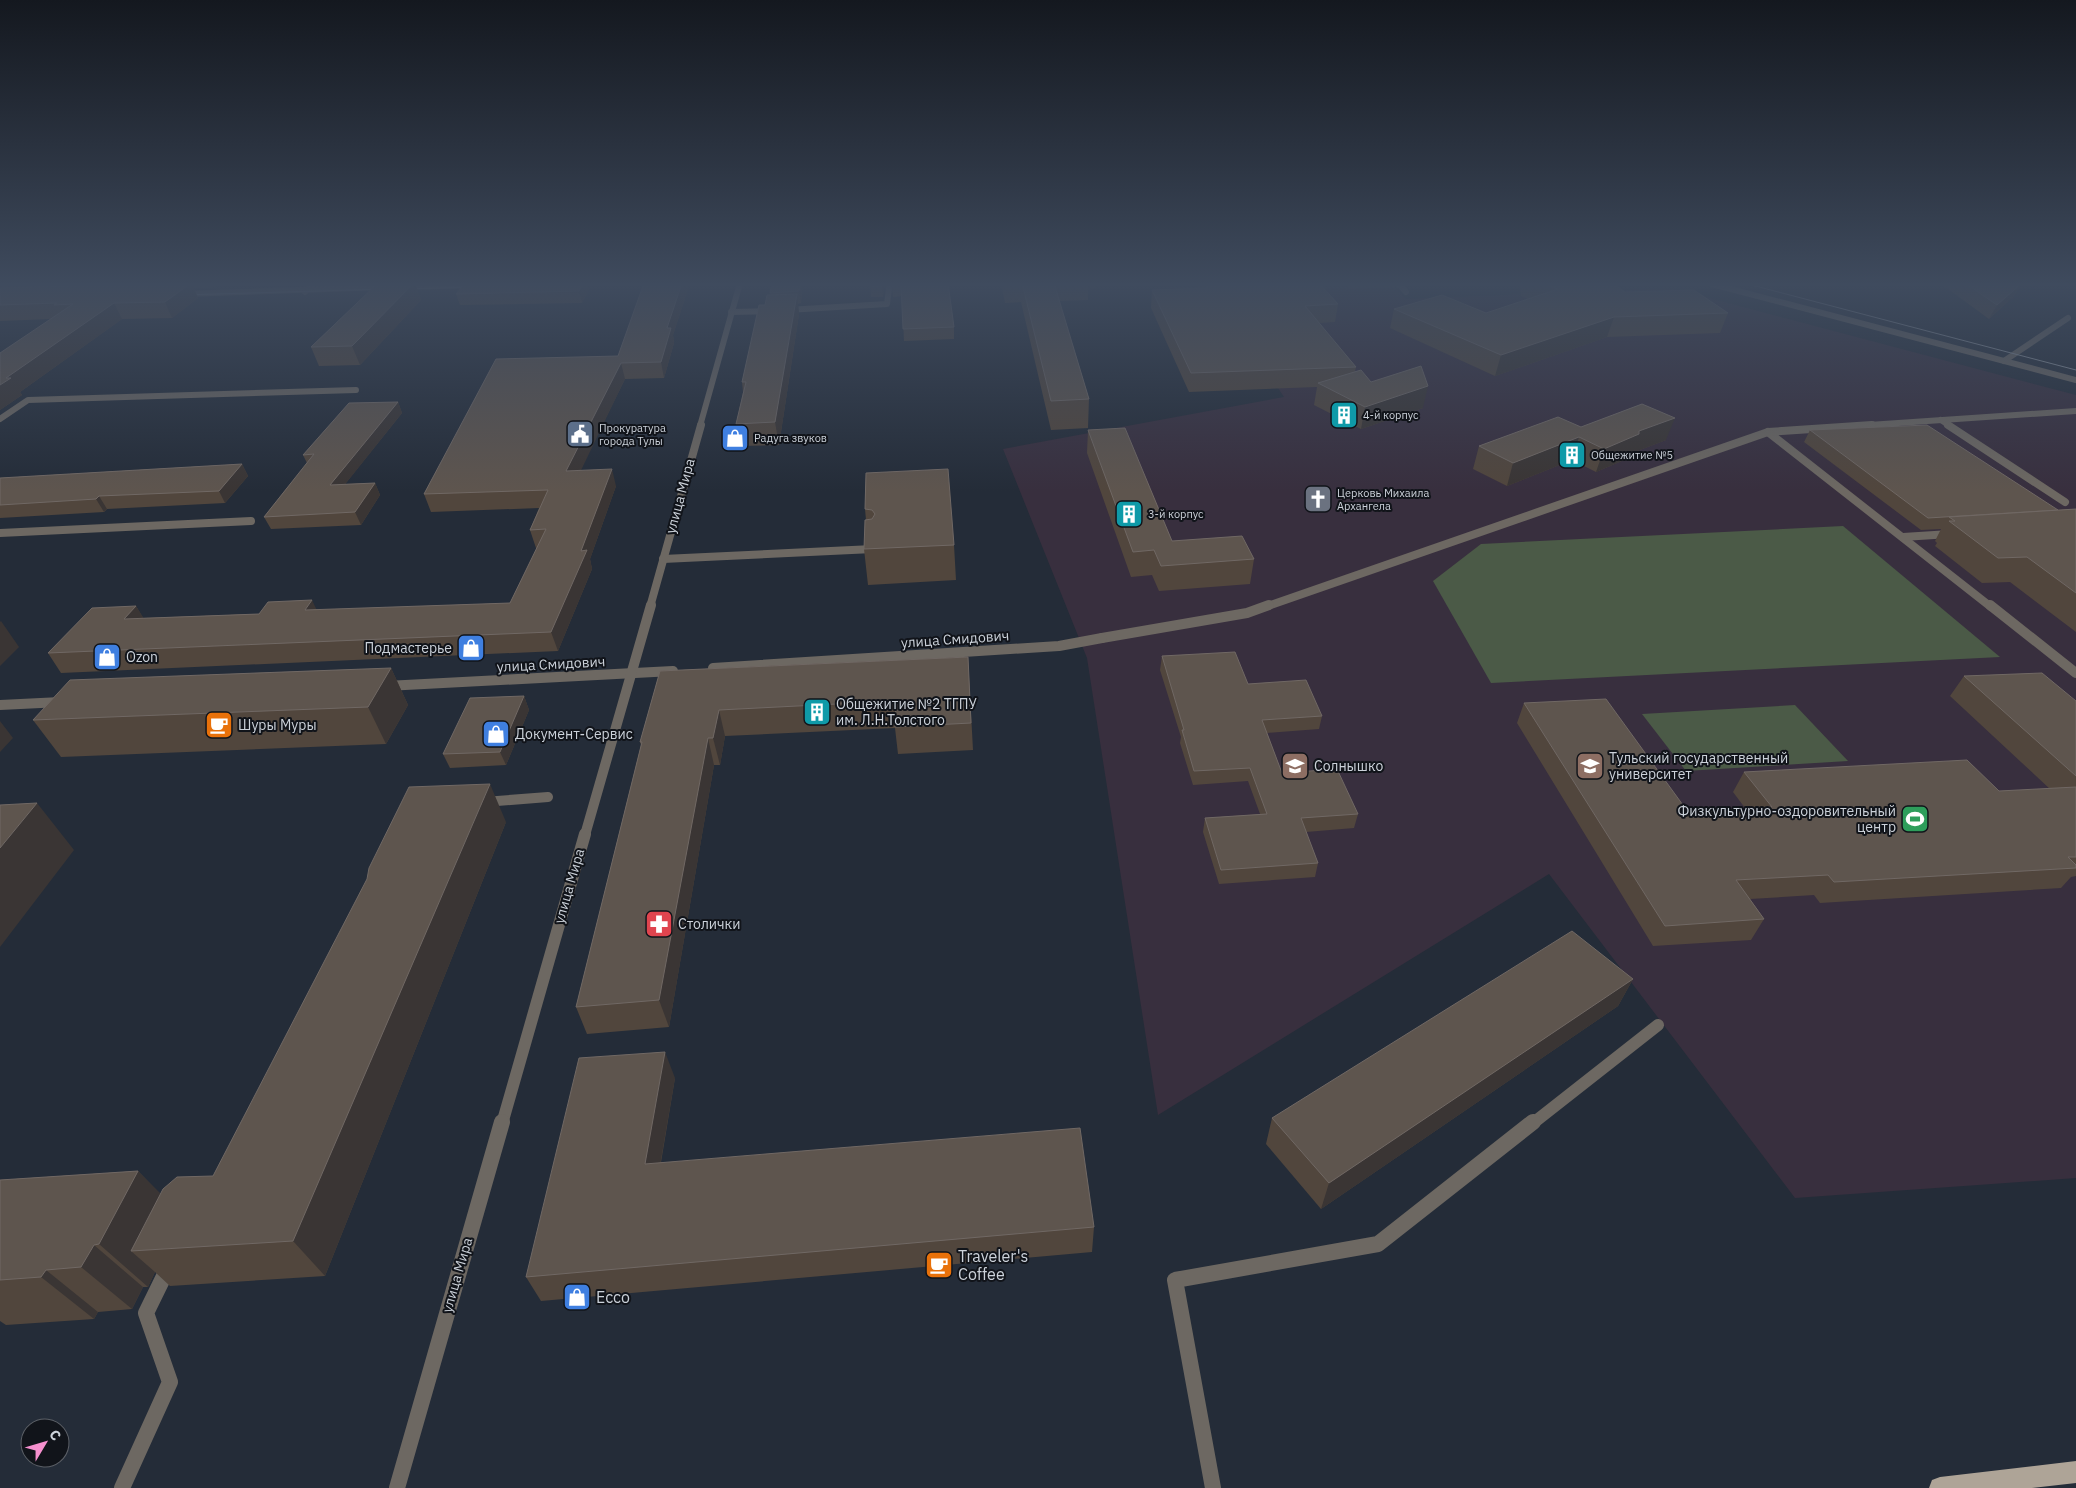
<svg xmlns="http://www.w3.org/2000/svg" width="2076" height="1488" font-family="'IBM Plex Sans',sans-serif">
<rect width="100%" height="100%" fill="#242c38"/>
<polygon fill="#382f3e" points="1167,283 1390,283 1406,299 1671,288 2076,395 2076,1178 1795,1198 1549,874 1158,1115 1087,658 1003,449 1284,397 1220,301 1176,301"/>
<g fill="#4b5a47">
<polygon points="1843,526 2000,657 1491,683 1433,581 1481,544"/>
<polygon points="1795,705 1848,761 1686,771 1642,714"/>
</g>
<g fill="none" stroke-linecap="round" stroke-linejoin="round">
<g stroke="#6d6862" stroke-width="6">
<polyline points="1398,283 1406,292"/>
<polyline points="787,310 887,304 889,288"/>
<polyline points="731,312 770,311"/>
<polyline points="2004,361 2068,318"/>
<polyline points="1941,420 1950,426"/>
<polyline points="1854,426 2076,411"/>
</g>
<g stroke="#6d6862" stroke-width="8">
<polyline points="1948,425 2065,502"/>
<polyline points="1768,432 1991,607"/>
<polyline points="1903,537 1950,534"/>
<polyline points="663,559 873,549"/>
<polyline points="1265,607 1768,432 1872,425"/>
</g>
<g stroke="#6d6862" stroke-width="10">
<polyline points="1990,605 2076,673"/>
<polyline points="1102,638 1247,613 1269,605"/>
<polyline points="484,802 548,797"/>
</g>
<polyline stroke="#6d6862" stroke-width="12" points="1532,1124 1658,1025"/>
<g stroke="#6d6862" stroke-width="16">
<polyline points="122,1488 170,1382 146,1313 168,1268"/>
<polyline points="1213,1488 1175,1280 1378,1244 1533,1122"/>
</g>
<g stroke="#6d6862" stroke-width="6">
<polyline points="305,292 314,283"/>
<polyline points="0,419 28,400 356,390"/>
<polyline points="700,426 740,283"/>
</g>
<g stroke="#6d6862" stroke-width="8">
<polyline points="0,533 251,521"/>
<polyline points="650,607 701,425"/>
</g>
<g stroke="#6d6862" stroke-width="10">
<polyline points="713,668 1059,646 1102,638"/>
<polyline points="386,686 673,671"/>
<polyline points="0,705 61,702"/>
<polyline points="585,835 651,605"/>
</g>
<polyline stroke="#6d6862" stroke-width="12" points="502,1124 585,834"/>
<polyline stroke="#6d6862" stroke-width="16" points="397,1488 502,1122"/>
<g stroke="#6d6862" stroke-width="6">
<polyline points="1708,283 2076,380"/>
<polyline points="403,287 476,285"/>
<polyline points="183,294 386,287"/>
</g>
<polygon fill="#aea497" fill-rule="evenodd" points="2076,1461 2076,1483 2032,1488 1929,1488 1932,1480 1940,1477"/>
<g stroke="#9299a2" stroke-width="1">
<polyline points="1744,283 2076,370"/>
<polyline points="577,284 605,283"/>
<polyline points="402,289 475,287"/>
<polyline points="182,295 385,289"/>
</g>
</g>
<g fill="#51463d">
<polygon points="0,283 219,283 212,288 194,288 198,298 172,318 122,319 20,392 22,395 0,410 0,353 51,319 0,321"/>
<polygon points="378,283 415,283 421,300 360,365 319,366 311,347"/>
<polygon points="592,283 582,303 460,305 456,294"/>
<polygon points="772,283 803,283 801,303 798,304 799,314 779,445 740,446 736,424 743,392 742,382 771,295 770,293"/>
<polygon points="870,283 948,283 954,327 954,339 904,341 902,296 893,297 892,285 889,283 885,285 883,297 871,297"/>
<polygon points="1001,283 1108,283 1088,290 1088,300 1059,301 1089,399 1088,428 1051,430 1021,302 1005,303"/>
<polygon points="1194,283 1319,283 1338,304 1335,322 1319,323 1356,367 1355,371 1371,382 1423,408 1361,429 1314,405 1317,387 1189,392 1151,308 1152,290 1197,288"/>
<polygon points="1349,283 1396,283 1395,287 1348,289"/>
<polygon points="1519,283 1612,283 1625,292 1728,313 1720,333 1607,337 1495,376 1390,328 1394,309 1486,313 1528,299 1521,296"/>
<polygon points="1940,283 2022,283 2014,296 1989,319"/>
<polygon points="688,289 673,335 674,343 664,378 625,379 580,470 616,486 590,559 592,569 558,651 61,673 48,653 136,606 143,618 259,614 316,610 510,603 537,548 536,548 530,530 539,508 431,512 424,494 618,356"/>
<polygon points="398,402 402,413 345,484 375,483 380,495 361,525 271,529 264,517 307,463 303,455"/>
<polygon points="1581,427 1666,440 1632,453 1631,457 1596,472 1572,460 1507,486 1473,469 1479,446"/>
<polygon points="1088,430 1172,541 1254,559 1250,584 1159,591 1152,575 1131,577 1087,453"/>
<polygon points="1810,430 2058,510 2076,509 2076,632 2010,582 1982,583 1935,546 1937,543 1935,541 1941,529 1921,530 1804,442"/>
<polygon points="242,464 248,476 225,503 107,509 104,512 0,518 0,478"/>
<polygon points="866,473 954,545 956,580 868,585 864,549 866,520 865,509"/>
<polygon points="1162,656 1248,684 1322,716 1319,729 1267,733 1282,773 1358,814 1354,828 1306,832 1318,863 1315,877 1219,884 1203,832 1205,818 1260,814 1248,781 1193,785 1180,743 1181,737 1160,670"/>
<polygon points="968,657 973,750 898,754 895,728 725,736 720,765 714,765 669,1027 587,1034 576,1007 641,745 640,742 660,671"/>
<polygon points="391,668 408,705 386,744 61,757 33,720"/>
<polygon points="1964,676 2076,701 2076,876 2071,877 2061,888 1820,903 1814,895 1750,899 1764,919 1751,940 1653,946 1517,723 1524,703 1688,812 1745,808 1733,792 1744,772 1999,791 2050,789 1950,696"/>
<polygon points="524,696 529,710 506,765 450,768 443,754"/>
<polygon points="506,822 325,1276 170,1286 155,1272 148,1287 143,1287 132,1309 98,1312 94,1319 6,1325 0,1321 0,1180 138,1171 160,1194 213,1176"/>
<polygon points="1633,979 1618,1006 1321,1209 1266,1144 1272,1118"/>
<polygon points="675,1078 661,1162 1094,1227 1092,1252 541,1301 526,1277"/>
</g>
<g fill="#3a3534">
<polygon points="191,283 198,298 172,318 165,302"/>
<polygon points="210,283 219,283 212,288"/>
<polygon points="414,283 415,283 421,300 360,365 352,346"/>
<polygon points="583,283 592,283 582,303 579,291"/>
<polygon points="682,283 687,283 688,289 673,335 674,343 664,378 661,362 667,328"/>
<polygon points="800,283 803,283 801,303 799,291"/>
<polygon points="882,283 889,283 885,285 883,297 882,286"/>
<polygon points="1088,283 1108,283 1088,290"/>
<polygon points="2022,283 2014,296 1989,319 1997,305"/>
<polygon points="797,294 799,314 779,445 775,422"/>
<polygon points="114,303 122,319 20,392 22,395 0,410 0,385 6,378"/>
<polygon points="1614,317 1607,337 1495,376 1501,355"/>
<polygon points="621,363 625,379 572,489 566,471"/>
<polygon points="1428,386 1423,408 1361,429 1365,407"/>
<polygon points="398,402 402,413 335,497 330,485"/>
<polygon points="1675,418 1666,440 1632,453 1631,457 1596,472 1604,449 1639,431"/>
<polygon points="1579,437 1572,460 1507,486 1513,463"/>
<polygon points="242,464 248,476 225,503 219,491"/>
<polygon points="612,469 616,486 590,559 592,569 558,651 551,632 581,551"/>
<polygon points="375,483 380,495 361,525 355,512"/>
<polygon points="99,496 107,509 104,512 96,499"/>
<polygon points="312,600 321,619 305,610"/>
<polygon points="136,606 148,625 124,619"/>
<polygon points="1,621 19,647 0,666 0,622"/>
<polygon points="391,668 408,705 386,744 368,707"/>
<polygon points="524,696 529,710 506,765 500,752"/>
<polygon points="719,710 725,736 720,765 713,738"/>
<polygon points="0,721 13,738 0,752"/>
<polygon points="708,738 714,765 669,1027 659,1000"/>
<polygon points="490,784 506,822 325,1276 293,1241"/>
<polygon points="37,803 74,850 0,947 0,848"/>
<polygon points="1633,979 1618,1006 1321,1209 1329,1183"/>
<polygon points="665,1052 675,1078 656,1189 645,1164"/>
<polygon points="138,1171 182,1215 131,1251 155,1272 148,1287 99,1244"/>
<polygon points="94,1245 143,1287 132,1309 81,1267"/>
<polygon points="46,1270 98,1312 94,1319 41,1277"/>
</g>
<g fill="#5e554e" stroke="#706864">
<polygon points="191,283 165,302 114,303 6,378 11,378 0,385 0,353 73,304 54,305 57,303 0,305 0,288"/>
<polygon points="378,283 414,283 352,346 311,347"/>
<polygon points="465,283 583,283 579,291 456,294"/>
<polygon points="644,283 682,283 667,328 671,328 661,362 621,363 566,471 612,469 581,551 587,550 551,632 48,653 92,608 136,606 124,619 259,614 268,602 312,600 305,610 510,603 546,529 530,530 548,490 424,494 496,359 618,356"/>
<polygon points="772,283 800,283 799,291 770,293"/>
<rect x="870" y="283" width="12" height="3"/>
<polygon points="892,283 948,283 954,327 903,329 901,285 892,286"/>
<polygon points="1022,283 1054,283 1089,399 1051,401"/>
<polygon points="1205,283 1319,283 1338,304 1305,306 1356,367 1191,373 1152,290 1208,288"/>
<polygon points="1540,283 1612,283 1625,292 1694,290 1728,313 1614,317 1501,355 1394,309 1442,295 1486,313 1558,289"/>
<polygon points="1965,283 2022,283 1997,305"/>
<polygon points="797,294 775,422 736,424 746,382 742,382 759,305 765,305 767,295"/>
<polygon points="1421,366 1428,386 1365,407 1318,383 1361,370 1371,382"/>
<polygon points="398,402 330,485 375,483 355,512 264,517 314,454 303,455 349,403"/>
<polygon points="1642,404 1675,418 1639,431 1639,434 1604,449 1579,437 1513,463 1479,446 1558,417 1581,427"/>
<polygon points="1927,425 2058,510 1928,518 1810,430"/>
<polygon points="1125,428 1172,541 1242,536 1254,559 1161,566 1154,550 1133,552 1088,430"/>
<polygon points="242,464 219,491 99,496 96,499 0,505 0,478"/>
<polygon points="948,469 954,545 864,549 865,520 872,519 875,514 872,510 865,509 866,473"/>
<polygon points="2076,509 2076,593 2027,557 1998,558 1949,521 1955,521 1949,517"/>
<polygon points="1235,652 1248,684 1306,680 1322,716 1262,720 1282,773 1337,769 1358,814 1301,818 1318,863 1221,870 1205,818 1267,814 1250,768 1194,771 1182,730 1184,730 1162,656"/>
<polygon points="968,657 971,723 895,727 896,701 719,710 713,738 708,738 659,1000 576,1007 642,742 640,742 660,671"/>
<polygon points="391,668 368,707 33,720 70,680"/>
<polygon points="2042,673 2076,701 2076,776 1964,676"/>
<polygon points="524,696 500,752 443,754 470,698"/>
<polygon points="1606,699 1688,812 1772,807 1744,772 1967,760 1999,791 2076,787 2076,857 2068,857 2076,865 2076,868 1834,882 1828,875 1736,880 1764,919 1665,926 1524,703"/>
<polygon points="490,784 293,1241 131,1251 163,1189 177,1177 213,1176 367,879 369,868 409,787"/>
<polygon points="37,803 0,848 0,805"/>
<polygon points="1572,931 1633,979 1329,1183 1272,1118"/>
<polygon points="665,1052 645,1164 1080,1128 1094,1227 526,1277 579,1058"/>
<polygon points="138,1171 99,1244 94,1245 81,1267 46,1270 41,1277 0,1280 0,1180"/>
</g>
<linearGradient id="sky" x2="0" y2="1"><stop stop-color="#14181f"/><stop offset="0.58" stop-color="#3f4b5e"/><stop offset="1" stop-color="#3f4b5e" stop-opacity="0"/></linearGradient>
<rect width="2076" height="491" fill="url(#sky)"/>
<defs>
<g id="building-square" transform="scale(1.4375)"><rect x="-9" y="-9" width="18" height="18" rx="4" fill="#0f9aa8" stroke="#11141a"/><path d="M-4-6H4V6H1V3H-1V6H-4ZM-2.5-4.3h1.7v1.8h-1.7ZM.8-4.3h1.7v1.8H.8ZM-2.5-1h1.7V.8h-1.7ZM.8-1h1.7V.8H.8Z" fill="#fff"/></g>
<g id="civic-square" transform="scale(1.4375)"><rect x="-9" y="-9" width="18" height="18" rx="4" fill="#5c6f8a" stroke="#11141a"/><path d="M-.6-6.5H3V-4.5H.6V-3L4-1V1h2V6H-6V1h2V-1L-.6-3ZM-1.2 2.5V6h2.4V2.5Z" fill="#fff"/></g>
<g id="shop-square" transform="scale(1.4375)"><rect x="-9" y="-9" width="18" height="18" rx="4" fill="#3f7fe0" stroke="#11141a"/><path d="M-5-2.5h2.3a2.7 3.5 0 0 1 5.4 0H5L5.5 6h-11ZM-1.5-2.5h3a1.5 2.3 0 0 0-3 0Z" fill="#fff"/></g>
<g id="church-square" transform="scale(1.4375)"><rect x="-9" y="-9" width="18" height="18" rx="4" fill="#6b7280" stroke="#11141a"/><path d="M-1.2-6h2.4v3.5h3.3v2.4h-3.3V6h-2.4V-.1h-3.3v-2.4h3.3Z" fill="#fff"/></g>
<g id="cafe-square" transform="scale(1.4375)"><rect x="-9" y="-9" width="18" height="18" rx="4" fill="#e8710a" stroke="#11141a"/><path d="M-5.5-4.5H6V0H3Q3 3.5 0 3.5H-2.5Q-5.5 3.5-5.5 0ZM3-3.2v2h1.7v-2ZM-6 4.5H4V6H-6Z" fill="#fff"/></g>
<g id="school-square" transform="scale(1.4375)"><rect x="-9" y="-9" width="18" height="18" rx="4" fill="#8d6e63" stroke="#11141a"/><path d="M0-5L7-2L0 1L-7-2ZM-4 1L0 2.5L4 1V4Q0 6-4 4Z" fill="#fff"/></g>
<g id="university-square" transform="scale(1.4375)"><rect x="-9" y="-9" width="18" height="18" rx="4" fill="#8d6e63" stroke="#11141a"/><path d="M0-5L7-2L0 1L-7-2ZM-4 1L0 2.5L4 1V4Q0 6-4 4Z" fill="#fff"/></g>
<g id="stadium-square" transform="scale(1.4375)"><rect x="-9" y="-9" width="18" height="18" rx="4" fill="#2e9e5b" stroke="#11141a"/><path d="M0-5a6.5 5 0 1 0 0 10a6.5 5 0 1 0 0-10ZM-3.5-1.8h7v3.6h-7Z" fill="#fff"/></g>
<g id="pharmacy-square" transform="scale(1.4375)"><rect x="-9" y="-9" width="18" height="18" rx="4" fill="#e0444e" stroke="#11141a"/><path d="M-2-6h4v4h4v4h-4v4h-4v-4h-4v-4h4Z" fill="#fff"/></g>
</defs>
<g fill-rule="evenodd">
<use href="#building-square" x="1344" y="415"/>
<use href="#civic-square" x="580" y="434"/>
<use href="#shop-square" x="735" y="438"/>
<use href="#building-square" x="1572" y="455"/>
<use href="#church-square" x="1318" y="499"/>
<use href="#building-square" x="1129" y="514"/>
<use href="#shop-square" x="471" y="648"/>
<use href="#shop-square" x="107" y="657"/>
<use href="#building-square" x="817" y="712"/>
<use href="#cafe-square" x="219" y="725"/>
<use href="#shop-square" x="496" y="734"/>
<use href="#school-square" x="1295" y="766"/>
<use href="#university-square" x="1590" y="766"/>
<use href="#stadium-square" x="1915" y="819"/>
<use href="#pharmacy-square" x="659" y="924"/>
<use href="#cafe-square" x="939" y="1265"/>
<use href="#shop-square" x="577" y="1297"/>
</g>
<g text-anchor="middle" dominant-baseline="central" stroke-width="4" stroke-linejoin="round" paint-order="stroke">
<g font-size="11" fill="#ccd2da" stroke="#11141a" text-anchor="start">
<text x="1363" y="415">4-й корпус</text>
<text x="599" y="428">Прокуратура<tspan x="599" dy="13">города Тулы</tspan></text>
<text x="754" y="438">Радуга звуков</text>
<text x="1591" y="455">Общежитие №5</text>
<text x="1337" y="493">Церковь Михаила<tspan x="1337" dy="13">Архангела</tspan></text>
<text x="1148" y="514">3-й корпус</text>
</g>
<g font-size="14" fill="#ccd2da" stroke="#11141a">
<text transform="translate(680 496) rotate(-75)">улица Мира</text>
<text transform="translate(955 639) rotate(-4)">улица Смидович</text>
<text transform="translate(551 664) rotate(-3)">улица Смидович</text>
<text transform="translate(569 886) rotate(-74)">улица Мира</text>
<text transform="translate(457 1275) rotate(-74)">улица Мира</text>
</g>
<g font-size="14" fill="#ccd2da" stroke="#11141a" text-anchor="start">
<text x="452" y="648" text-anchor="end">Подмастерье</text>
<text x="126" y="657">Ozon</text>
<text x="836" y="704">Общежитие №2 ТГПУ<tspan x="836" dy="16">им. Л.Н.Толстого</tspan></text>
<text x="238" y="725">Шуры Муры</text>
<text x="515" y="734">Документ-Сервис</text>
<text x="1609" y="758">Тульский государственный<tspan x="1609" dy="16">университет</tspan></text>
<text x="1314" y="766">Солнышко</text>
<text x="1896" y="811" text-anchor="end">Физкультурно-оздоровительный<tspan x="1896" dy="16">центр</tspan></text>
<text x="678" y="924">Столички</text>
</g>
<g font-size="16" fill="#ccd2da" stroke="#11141a" text-anchor="start">
<text x="958" y="1256">Traveler's<tspan x="958" dy="18">Coffee</tspan></text>
<text x="596" y="1297">Ecco</text>
</g>
</g>
<g transform="translate(45 1443) rotate(52)"><circle r="24" fill="#11141a" stroke="#5c6067"/>
<path d="M0-4L9 19L0 12L-9 19Z" fill="#f690cf"/>
<text y="-8" font-size="14" font-weight="bold" text-anchor="middle" fill="#ccd2da">С</text>
</g>
</svg>
